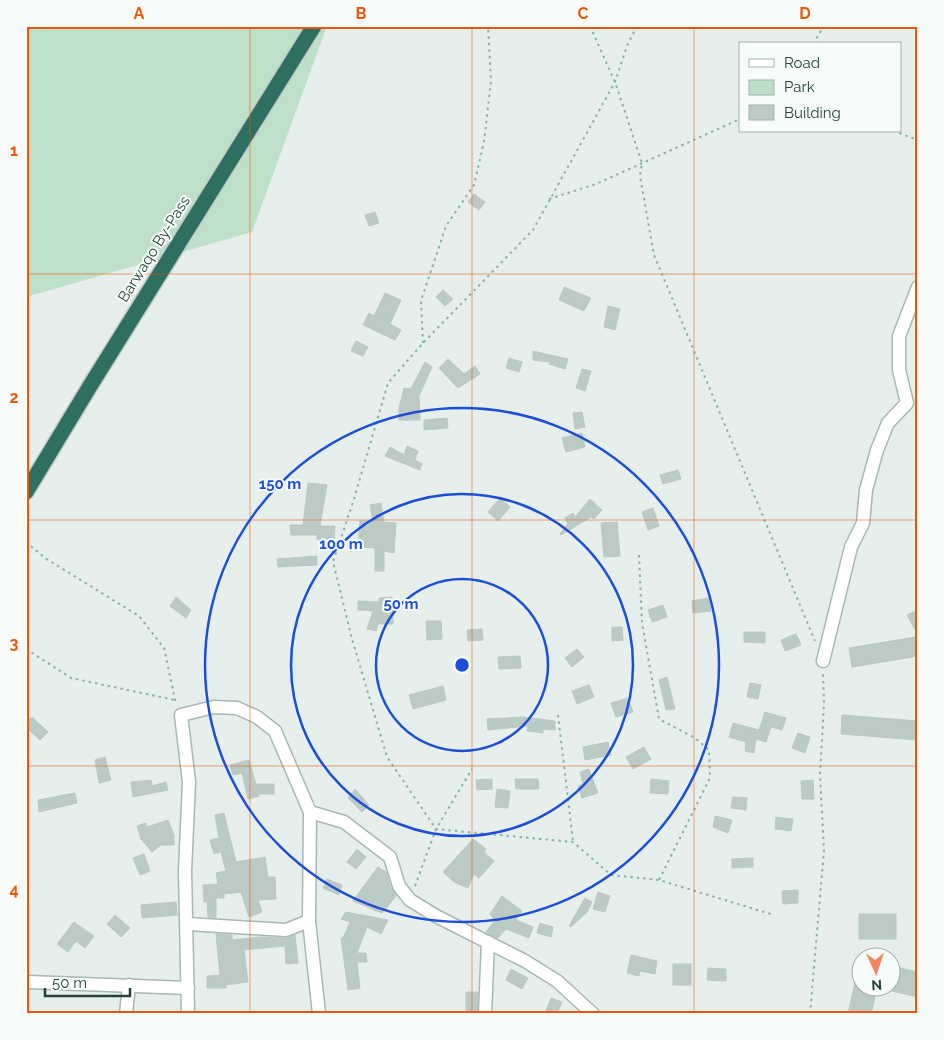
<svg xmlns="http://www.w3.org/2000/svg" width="944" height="1040" font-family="Raleway,sans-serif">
<rect width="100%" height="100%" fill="#e6efeb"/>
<polygon fill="#bfe0c8" points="26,26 327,26 252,232 26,297"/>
<g fill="#bbcac4" stroke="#b8c9c2">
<polygon points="474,194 485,202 479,210 468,202"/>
<polygon points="375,212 379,223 369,226 365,215"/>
<polygon points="564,287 591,298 584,311 559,300"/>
<polygon points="443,290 453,299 445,306 436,297"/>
<polygon points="385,293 401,300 390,324 401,330 395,340 363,325 369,313 374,316"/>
<polygon points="608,306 620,309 615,330 604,327"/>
<polygon points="356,341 368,347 363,356 351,351"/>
<polygon points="533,351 568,359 565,369 549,364 550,362 533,360"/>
<polygon points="509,358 522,362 519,372 506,368"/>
<polygon points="448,359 464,374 475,366 480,374 458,388 439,368"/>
<polygon points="425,362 432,367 419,396 420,420 399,420 399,408 404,388 411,389"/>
<polygon points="582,369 591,371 585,391 576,388"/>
<polygon points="582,412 585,427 575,429 573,413"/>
<polygon points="447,418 448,428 424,430 424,420"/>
<polygon points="582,433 585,447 566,452 562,438"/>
<polygon points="407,446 418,451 415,460 422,464 420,470 385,456 390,447 404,455"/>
<polygon points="678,470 681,479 663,484 660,475"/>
<polygon points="308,483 327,485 320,526 335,526 334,541 317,540 317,535 291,535 290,525 303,525"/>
<polygon points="500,498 510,507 498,521 488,512"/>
<polygon points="590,499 602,510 594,519 591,517 561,535 560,534 568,524 565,518 573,513 575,517"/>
<polygon points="381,503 384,522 396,523 394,553 384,551 384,571 375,571 375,548 358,547 360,521 373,521 370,505"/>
<polygon points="653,508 659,526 648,530 642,512"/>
<polygon points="617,522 620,556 604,557 601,523"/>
<polygon points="317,556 317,565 278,567 277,559"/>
<polygon points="176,597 191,610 186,618 170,606"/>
<polygon points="392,597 393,624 378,624 376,631 367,629 373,611 358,610 358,601 379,602 379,598"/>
<polygon points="709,598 711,611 693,613 692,601"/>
<polygon points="663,605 667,617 652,622 648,610"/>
<polygon points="918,610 918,635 907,615"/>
<polygon points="426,621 441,621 442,639 427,640"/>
<polygon points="612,627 622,627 623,640 612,641"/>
<polygon points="482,629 483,640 468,641 467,630"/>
<polygon points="744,632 765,632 765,643 744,642"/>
<polygon points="796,634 801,645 785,651 781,640"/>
<polygon points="916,637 918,656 852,667 849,648"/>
<polygon points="577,649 584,657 572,667 565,658"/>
<polygon points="520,656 521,668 499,669 498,657"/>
<polygon points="667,677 675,709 666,710 659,680"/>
<polygon points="750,683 761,685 758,699 747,697"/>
<polygon points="589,685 594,697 577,704 572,691"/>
<polygon points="443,686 446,700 413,709 409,695"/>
<polygon points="628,698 633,712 616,717 611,703"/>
<polygon points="765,712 786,718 782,730 771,727 766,742 756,739 754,753 745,751 746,742 729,737 733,723 759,730"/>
<polygon points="842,715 918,721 918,740 841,734"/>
<polygon points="32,717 48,732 40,740 26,727 26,723"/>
<polygon points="523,717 555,721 555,730 543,729 543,733 527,731 528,726 488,730 487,719"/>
<polygon points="798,733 810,737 805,753 792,748"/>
<polygon points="608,742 611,755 585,760 583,747"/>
<polygon points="644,747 651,759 633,769 626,757"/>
<polygon points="105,757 111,780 99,783 95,760"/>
<polygon points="249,760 256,784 274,784 274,794 258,794 259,796 248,799 242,773 233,775 230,765"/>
<polygon points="589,769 598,793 582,798 578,786 583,784 580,772"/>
<polygon points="492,779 492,789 477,790 476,780"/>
<polygon points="515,779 538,779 539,789 516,789"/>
<polygon points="651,779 669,781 668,794 650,793"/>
<polygon points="151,780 152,786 166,782 168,790 133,797 131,782"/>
<polygon points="813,780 814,799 802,799 801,781"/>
<polygon points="355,789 369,805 362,812 348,798"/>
<polygon points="497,789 510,791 508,808 495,807"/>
<polygon points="75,793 77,803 39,812 38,800"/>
<polygon points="733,797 747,798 746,810 731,808"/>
<polygon points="224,813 236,862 265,857 268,877 275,877 276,899 258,900 262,912 249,917 241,892 224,894 224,898 216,898 216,918 208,917 207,902 204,902 203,885 218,884 216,873 226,871 221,852 214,854 210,840 219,838 215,815"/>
<polygon points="715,816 732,820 728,833 713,827"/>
<polygon points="776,817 793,819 791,831 775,829"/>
<polygon points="168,820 174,835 174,845 161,845 152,852 141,839 137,826 146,823 147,827"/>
<polygon points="473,839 486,849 484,852 494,861 479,878 474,874 468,888 454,882 443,872"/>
<polygon points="357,849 366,857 356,869 347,862"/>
<polygon points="144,854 150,871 140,875 133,858"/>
<polygon points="753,858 753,867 732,868 732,859"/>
<polygon points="378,867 386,872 391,888 396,896 382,913 353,901"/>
<polygon points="327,879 342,885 339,895 323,888"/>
<polygon points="798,890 798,903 783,904 782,891"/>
<polygon points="598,892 610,896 605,912 593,909"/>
<polygon points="502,896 522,911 516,920 533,927 529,938 506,929 498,938 486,932 495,920 490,914"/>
<polygon points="585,898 592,902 587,912 571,927 569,926"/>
<polygon points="176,902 177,915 142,918 141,905"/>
<polygon points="346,912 388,920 381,934 367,927 357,953 366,953 367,962 357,962 360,988 348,990 341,938 343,938 350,922 341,919"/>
<rect x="859" y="914" width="37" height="25"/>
<polygon points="115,915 130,928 121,937 107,924"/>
<polygon points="74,922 94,936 85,948 76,941 68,952 57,944"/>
<polygon points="540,923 553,927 551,937 537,933"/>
<polygon points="216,934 232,935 232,940 260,937 286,938 295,935 298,963 286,964 285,946 244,950 248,982 226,985 226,988 207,988 207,976 220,975"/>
<polygon points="631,955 657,961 655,974 640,971 639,976 627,973"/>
<rect x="673" y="964" width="18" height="21"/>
<polygon points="892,966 918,972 918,997 892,991"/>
<polygon points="708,968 726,969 726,981 707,980"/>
<polygon points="511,969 528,978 522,989 506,980"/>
<polygon points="858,969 862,970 862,988 877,988 871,1014 848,1014"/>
<polygon points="466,992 478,992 477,1014 466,1014"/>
<polygon points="551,998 562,1002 557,1014 545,1014"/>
</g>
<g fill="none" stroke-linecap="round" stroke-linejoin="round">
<g stroke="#a8b8b2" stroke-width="15">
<g id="minor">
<polyline points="823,661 851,547 863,523 866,490 877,450 888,423 907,403 899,370 899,336 918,287"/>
<polyline points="310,812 309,921 319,1014"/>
<polyline points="188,924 286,930 309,921"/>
<polyline points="28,982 188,988"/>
<polyline points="126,1014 129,985"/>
<polyline points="188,1014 185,871 189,782 181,715 214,707 237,708 257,717 275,731 310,812 344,822 390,857 399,886 410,900 436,916 525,961 557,981 593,1014"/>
<polyline points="485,1014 488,942"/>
</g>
</g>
<g stroke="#c2cac8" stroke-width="18">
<polyline id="highway" points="26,492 90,386 314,26"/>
</g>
<g stroke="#86b3a5" stroke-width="2" stroke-dasharray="2.5 4" stroke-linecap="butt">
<polyline points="590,26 615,82 642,163 640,176 654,255 815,641"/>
<polyline points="637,26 627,46 615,82 533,230 423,343 388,383 354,499 333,562 352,639 387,757 436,829 573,842 611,875 659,880 774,915"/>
<polyline points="813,44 824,26"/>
<polyline points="893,131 918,140"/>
<polyline points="549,199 596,184 740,119"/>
<polyline points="423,343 421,301 446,226 474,185 484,142 491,81 488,26"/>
<polyline points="26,542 45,558 139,616 164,648 176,704"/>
<polyline points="639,555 642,623 659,719 695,738 709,750 710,778 659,880"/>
<polyline points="26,649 71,678 175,700"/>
<polyline points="558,715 573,841"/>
<polyline points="415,886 436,829 472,769"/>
<polyline points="810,1014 824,850 820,775 824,703 823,672"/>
</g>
<use href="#minor" stroke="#fff" stroke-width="12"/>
<use href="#highway" stroke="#2f6f62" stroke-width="15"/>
</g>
<path fill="none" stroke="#e8590c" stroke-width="1" stroke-opacity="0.55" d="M250,26V1014M472,26V1014M694,26V1014M26,274H918M26,520H918M26,766H918"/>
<g fill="none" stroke="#1d4ed8" stroke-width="2.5">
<circle cx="462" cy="665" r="86"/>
<circle cx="462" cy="665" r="171"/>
<circle cx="462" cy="665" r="257"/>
</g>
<g text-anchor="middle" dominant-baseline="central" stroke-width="4" stroke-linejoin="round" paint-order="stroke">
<g font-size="15" fill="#24423a" stroke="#f7fbf9">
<text transform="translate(154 249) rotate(-58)">Barwaqo By-Pass</text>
</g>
</g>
<circle cx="462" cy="665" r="8" fill="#1d4ed8" stroke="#f7fbf9" stroke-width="2.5"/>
<g font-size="15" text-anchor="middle" font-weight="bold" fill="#1d4ed8" stroke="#f7fbf9" stroke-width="4" stroke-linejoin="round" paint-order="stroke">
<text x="280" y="489">150 m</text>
<text x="341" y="549">100 m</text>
<text x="401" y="609">50 m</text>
</g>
<rect width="944" height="1040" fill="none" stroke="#f7fbf9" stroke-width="55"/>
<rect x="739" y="42" width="162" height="90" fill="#f7fbf9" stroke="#a3b1ad"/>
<rect x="749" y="59" width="25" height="8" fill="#ffffff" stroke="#a3b1ad"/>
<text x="784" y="68" font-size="15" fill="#24423a">Road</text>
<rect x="749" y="80" width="25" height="15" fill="#bfe0c8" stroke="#a3b1ad"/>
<text x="784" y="92" font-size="15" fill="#24423a">Park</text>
<rect x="749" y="105" width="25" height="15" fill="#bbcac4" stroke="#a3b1ad"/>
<text x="784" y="118" font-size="15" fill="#24423a">Building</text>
<g transform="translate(876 972) rotate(177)"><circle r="24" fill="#f7fbf9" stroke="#a3b1ad"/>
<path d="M0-4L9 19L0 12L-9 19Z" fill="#f4845f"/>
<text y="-8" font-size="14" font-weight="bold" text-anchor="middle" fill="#24423a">N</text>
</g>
<path d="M45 988v8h85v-8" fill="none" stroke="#24423a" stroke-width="2.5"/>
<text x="52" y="988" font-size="15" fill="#24423a" stroke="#f7fbf9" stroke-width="4" paint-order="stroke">50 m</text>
<rect x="28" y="28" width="888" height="984" fill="none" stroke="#e8590c" stroke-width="2"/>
<g font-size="16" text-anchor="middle" font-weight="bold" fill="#e8590c">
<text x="139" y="19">A</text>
<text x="361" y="19">B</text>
<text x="583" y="19">C</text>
<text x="805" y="19">D</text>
<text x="14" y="156">1</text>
<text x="14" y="403">2</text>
<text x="14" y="649">3</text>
<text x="14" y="895">4</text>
</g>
</svg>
